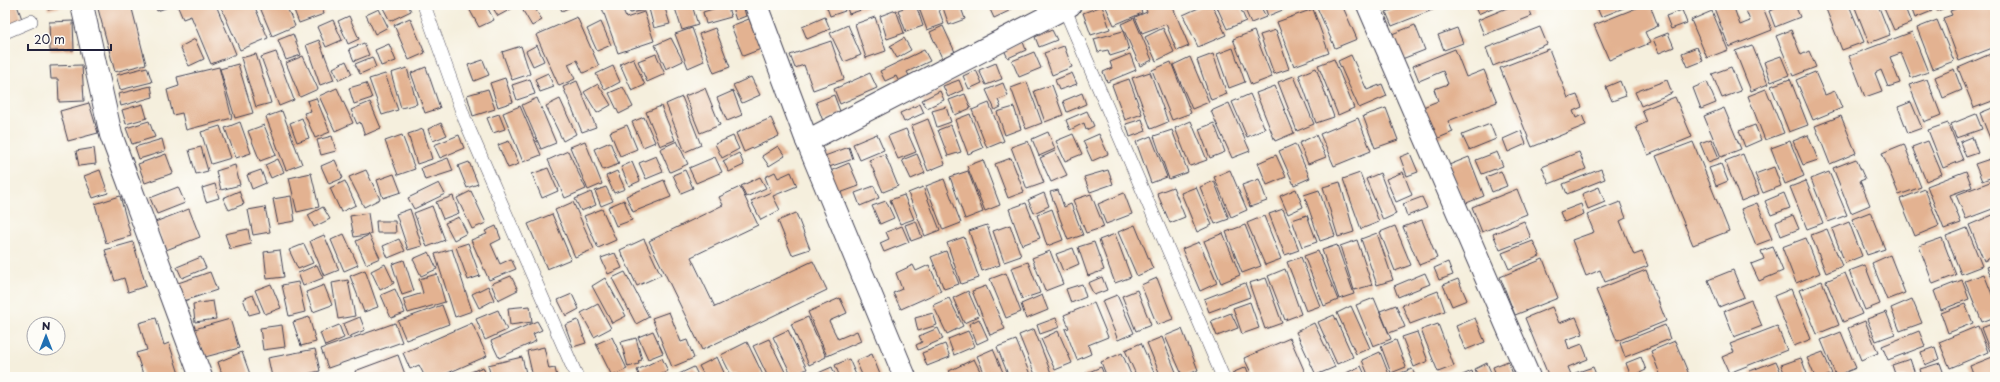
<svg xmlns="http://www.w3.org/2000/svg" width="2000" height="382" font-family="'Playpen Sans',sans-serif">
<rect width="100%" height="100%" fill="#fdfcf7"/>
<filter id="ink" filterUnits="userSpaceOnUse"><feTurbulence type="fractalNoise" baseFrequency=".025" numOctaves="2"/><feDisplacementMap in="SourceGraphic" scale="8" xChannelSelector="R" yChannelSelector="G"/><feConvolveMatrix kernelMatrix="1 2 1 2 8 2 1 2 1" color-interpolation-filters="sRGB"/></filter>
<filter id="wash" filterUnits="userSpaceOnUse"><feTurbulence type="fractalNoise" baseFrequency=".012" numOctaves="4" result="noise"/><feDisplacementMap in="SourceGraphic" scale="16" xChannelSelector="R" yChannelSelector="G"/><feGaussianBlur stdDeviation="0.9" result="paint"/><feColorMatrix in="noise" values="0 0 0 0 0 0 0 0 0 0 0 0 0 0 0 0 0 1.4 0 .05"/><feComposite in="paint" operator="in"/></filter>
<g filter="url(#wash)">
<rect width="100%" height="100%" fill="#f5efdd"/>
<g id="blocks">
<g fill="#e3b291">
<polygon points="5,5 17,5 23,22 5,28"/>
<polygon points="47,5 65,5 65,6 48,10"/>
<polygon points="97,5 131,5 146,64 115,72"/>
<polygon points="155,5 171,5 171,6 157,11"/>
<polygon points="177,5 216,5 236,54 211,64 191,16 183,19"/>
<polygon points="220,5 254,5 268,38 240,50"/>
<polygon points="259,5 286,5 295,26 272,36"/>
<polygon points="292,5 321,5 324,14 299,23"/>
<polygon points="390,5 408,5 411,11 390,21 383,8"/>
<polygon points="467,5 486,5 494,20 479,27"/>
<polygon points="491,5 511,5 513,8 498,16"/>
<polygon points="529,5 533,5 542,20 532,26 522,9"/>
<polygon points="559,5 574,5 562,11"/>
<polygon points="601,5 621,5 626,18 644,12 654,41 618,53"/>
<polygon points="628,5 645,5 646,10 630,13"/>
<polygon points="648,5 664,5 670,24 654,28"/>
<polygon points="674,5 692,5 698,25 682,30"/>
<polygon points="697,5 716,5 699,10"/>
<polygon points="726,5 727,5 731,17 706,24 703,12"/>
<polygon points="731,5 743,5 746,16 736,20"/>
<polygon points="826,5 843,5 845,11 830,16"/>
<polygon points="846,5 866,5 867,8 849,14"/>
<polygon points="912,5 916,5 923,26 906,32 898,10"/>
<polygon points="927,5 937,5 944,24 927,30 919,8"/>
<polygon points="942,5 960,5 965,19 949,25"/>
<polygon points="964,5 981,5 966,10"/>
<polygon points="988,5 1009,5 1011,10 994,18"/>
<polygon points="1105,5 1139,5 1142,13 1114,25"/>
<polygon points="1144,5 1172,5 1189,46 1177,51 1166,24 1142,33 1135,17 1147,12"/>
<polygon points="1205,5 1212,5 1226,35 1198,47 1183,15"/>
<polygon points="1216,5 1239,5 1246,21 1227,29"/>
<polygon points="1243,5 1260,5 1266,17 1251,23"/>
<polygon points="1264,5 1284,5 1285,9 1268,16"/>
<polygon points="1316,5 1342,5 1357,39 1335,48"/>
<polygon points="1405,5 1445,5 1392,26 1386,12"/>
<polygon points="1474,5 1499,5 1478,14"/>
<polygon points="1514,5 1528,5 1532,16 1484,35 1478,20"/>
<polygon points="1596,5 1631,5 1601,17"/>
<polygon points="1644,5 1650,5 1658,26 1645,32 1650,43 1609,60 1594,25"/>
<polygon points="1720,5 1733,5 1740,25 1750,21 1744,5 1762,5 1772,30 1729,47 1714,8"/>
<polygon points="1785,5 1795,5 1800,17 1775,27 1769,11"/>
<polygon points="1836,5 1849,5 1864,42 1842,50 1826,9"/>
<polygon points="1854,5 1878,5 1890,35 1869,43"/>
<polygon points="1883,5 1904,5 1911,23 1894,30"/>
<polygon points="1910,5 1929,5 1932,11 1915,18"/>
<polygon points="1935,5 1953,5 1937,11"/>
<polygon points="1966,5 1995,5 1995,47 1959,61 1943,18 1952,15 1950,11"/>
<polygon points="1102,6 1110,29 1091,35 1083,13"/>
<polygon points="379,9 388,27 375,34 366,15"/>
<polygon points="1313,9 1329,53 1294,66 1277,22"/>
<polygon points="896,10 904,33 887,39 880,16"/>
<polygon points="1682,10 1687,23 1671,29 1666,16"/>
<polygon points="1712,11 1728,50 1707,58 1691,20"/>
<polygon points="349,16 359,39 348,44 338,21"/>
<polygon points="577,17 599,66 583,73 577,60 568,64 575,79 559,86 536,35"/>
<polygon points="825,17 830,29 807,39 802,27"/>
<polygon points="875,17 886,51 866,58 855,24"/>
<polygon points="410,18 425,53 409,60 394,25"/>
<polygon points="1134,18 1152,60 1140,66 1121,24"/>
<polygon points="749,19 761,49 743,56 731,26"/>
<polygon points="333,20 342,40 326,47 317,27"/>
<polygon points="1937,20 1954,61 1933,69 1917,28"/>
<polygon points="73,21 74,50 50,51 49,22"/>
<polygon points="601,22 611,45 597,51 587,29"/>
<polygon points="848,25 861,55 844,62 830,33"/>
<polygon points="1415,25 1425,50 1402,59 1392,34"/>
<polygon points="943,26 955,52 942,58 930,32"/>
<polygon points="1540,27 1547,44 1493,66 1486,48"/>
<polygon points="692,28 704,61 688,68 675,34"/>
<polygon points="715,28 730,67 714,73 699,34"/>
<polygon points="1163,28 1174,52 1156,61 1145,37"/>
<polygon points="1457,28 1463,43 1444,50 1438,35"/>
<polygon points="1052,30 1057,40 1039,47 1035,37"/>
<polygon points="1276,30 1289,69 1274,74 1260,35"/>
<polygon points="1791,30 1801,55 1809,51 1816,67 1793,76 1776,36"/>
<polygon points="1123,31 1129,50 1110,56 1108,50 1098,52 1094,39"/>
<polygon points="1254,31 1272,77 1251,85 1233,39"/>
<polygon points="1912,32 1928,72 1911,78 1901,53 1890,57 1900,83 1888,87 1881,70 1875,73 1882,91 1865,97 1849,56"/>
<polygon points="1668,33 1674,47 1659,53 1653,39"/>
<polygon points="293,34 301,55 286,60 278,40"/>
<polygon points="671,38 683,61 666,69 655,45"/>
<polygon points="904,38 911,50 897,58 890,46"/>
<polygon points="195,39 204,59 189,66 180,47"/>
<polygon points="319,40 334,80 320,85 306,45"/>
<polygon points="831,41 844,79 813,90 804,65 795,68 790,55"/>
<polygon points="1023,42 1026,50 1008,58 1004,50"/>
<polygon points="364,43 369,55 354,61 349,49"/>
<polygon points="389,44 396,61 381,66 375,50"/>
<polygon points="537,45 544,61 533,66 526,51"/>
<polygon points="1752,45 1768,84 1751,91 1735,51"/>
<polygon points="521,46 530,74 512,80 502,52"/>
<polygon points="1064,46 1072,67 1052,75 1044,53"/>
<polygon points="1697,47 1703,61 1688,67 1682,53"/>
<polygon points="1233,48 1245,82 1229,88 1217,54"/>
<polygon points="1455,49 1466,77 1484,70 1497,102 1448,121 1453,132 1436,139 1423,107 1438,101 1434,89 1448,84 1443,71 1419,81 1413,66"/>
<polygon points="1549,49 1568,98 1577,95 1582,107 1573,111 1576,118 1582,115 1586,125 1532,147 1500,68"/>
<polygon points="924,50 930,61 907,72 912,81 901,86 896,76 885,81 880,71"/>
<polygon points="276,52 294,100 279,106 261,57"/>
<polygon points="1034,52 1041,68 1019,77 1012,61"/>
<polygon points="1995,52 1995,78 1992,79 1995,85 1995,100 1974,108 1958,68"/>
<polygon points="256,54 271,103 256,107 241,58"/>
<polygon points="656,54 665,74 647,82 638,61"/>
<polygon points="1130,54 1136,70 1107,82 1103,72 1112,68 1110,62"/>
<polygon points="1213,54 1227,94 1211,100 1197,60"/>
<polygon points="1351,55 1367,90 1382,84 1387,96 1359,108 1338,61"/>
<polygon points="303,56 318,89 300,97 286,63"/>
<polygon points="1781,56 1789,75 1771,82 1764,62"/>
<polygon points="372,57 376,67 360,74 355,64"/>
<polygon points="1190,57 1209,102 1192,109 1173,65"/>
<polygon points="633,58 645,85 632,91 620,64"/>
<polygon points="1334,59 1354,108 1338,115 1318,65"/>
<polygon points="483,60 489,75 474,81 468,65"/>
<polygon points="346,61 352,74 339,80 333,68"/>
<polygon points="1171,62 1191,113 1172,120 1152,70"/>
<polygon points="996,63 1002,79 986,85 979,70"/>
<polygon points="238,64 253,113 235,118 220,69"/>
<polygon points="82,65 84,101 59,102 58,79 51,79 50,66"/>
<polygon points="613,66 620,82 605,90 596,74"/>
<polygon points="147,67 152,82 120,90 116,75"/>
<polygon points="219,67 232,118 186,130 182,113 173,115 167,90 179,86 177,77"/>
<polygon points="426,67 440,108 425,113 411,73"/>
<polygon points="1731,67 1741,91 1722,98 1712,74"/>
<polygon points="407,68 417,104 401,108 391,73"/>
<polygon points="1316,68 1334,117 1316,123 1299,75"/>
<polygon points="1954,69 1962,90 1943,98 1935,77"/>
<polygon points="976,70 982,83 969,89 963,76"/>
<polygon points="1150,72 1168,122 1151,129 1132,78"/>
<polygon points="1815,72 1825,95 1835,91 1842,108 1813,120 1796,80"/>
<polygon points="548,73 554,87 540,92 535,79"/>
<polygon points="870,73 877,88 840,104 834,89"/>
<polygon points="1072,73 1077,84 1059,90 1055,80"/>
<polygon points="385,74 398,110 382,115 369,79"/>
<polygon points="1294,76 1314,124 1297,131 1278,82"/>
<polygon points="751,77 760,95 742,103 733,85"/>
<polygon points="505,78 513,102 498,107 490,83"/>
<polygon points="530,79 535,94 517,100 512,85"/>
<polygon points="1129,79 1142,114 1125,120 1112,85"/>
<polygon points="1790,79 1808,125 1789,132 1771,86"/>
<polygon points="1927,79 1941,115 1924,122 1909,85"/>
<polygon points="959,80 963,90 948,97 943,86"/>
<polygon points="1667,80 1672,93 1641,106 1635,92"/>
<polygon points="577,81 596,127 582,132 563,87"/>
<polygon points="1620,81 1626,96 1612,101 1606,87"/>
<polygon points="1027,82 1042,123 1026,129 1011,88"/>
<polygon points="1707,82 1716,103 1701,109 1693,88"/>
<polygon points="366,83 372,98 354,104 349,88"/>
<polygon points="1003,83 1008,96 998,100 1001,107 995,110 986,90"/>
<polygon points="598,84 611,105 597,113 584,92"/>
<polygon points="1052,85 1063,115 1045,122 1034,91"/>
<polygon points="151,86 153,97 121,106 118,94"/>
<polygon points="1275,86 1294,133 1275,141 1256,93"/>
<polygon points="623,87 633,107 619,114 609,93"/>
<polygon points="337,88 353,123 335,131 319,96"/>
<polygon points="705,88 720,125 700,133 685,96"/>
<polygon points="488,89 495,109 473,116 467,95"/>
<polygon points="1766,89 1784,133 1765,140 1748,96"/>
<polygon points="733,91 742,115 727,121 717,98"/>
<polygon points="940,91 944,100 927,108 922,100"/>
<polygon points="1082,93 1086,104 1067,112 1063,101"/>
<polygon points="965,94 971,108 955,115 949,100"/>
<polygon points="1250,94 1265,129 1247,137 1232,102"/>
<polygon points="834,95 841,114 823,121 816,102"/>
<polygon points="682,97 701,145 685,152 666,104"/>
<polygon points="1675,97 1692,137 1648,155 1636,127 1647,122 1642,110"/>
<polygon points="316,98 330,132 315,138 304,113 311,111 307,101"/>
<polygon points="537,98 556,143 541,149 522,105"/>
<polygon points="560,99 576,134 563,141 546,106"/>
<polygon points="370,102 381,128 365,135 360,122 357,124 351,110"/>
<polygon points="1911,102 1922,128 1908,133 1898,107"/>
<polygon points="89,103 98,133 68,141 60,111"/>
<polygon points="989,103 1004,141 987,148 972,110"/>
<polygon points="1229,103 1250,151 1232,158 1211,111"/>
<polygon points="143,104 147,118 126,124 122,110"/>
<polygon points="920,104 924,113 904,122 900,113"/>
<polygon points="520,106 541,155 523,162 503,113"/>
<polygon points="661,106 675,140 660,146 646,112"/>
<polygon points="946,107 951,122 937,127 932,111"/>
<polygon points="1014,107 1021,129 1005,135 997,112"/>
<polygon points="1995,107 1995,145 1993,146 1980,113"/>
<polygon points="1386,108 1398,140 1375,148 1363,116"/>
<polygon points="1724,108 1741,149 1721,157 1704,116"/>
<polygon points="282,111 302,164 286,170 266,117"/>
<polygon points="1087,111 1094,126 1086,130 1084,123 1070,130 1066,120"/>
<polygon points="499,114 505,129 493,133 487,118"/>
<polygon points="970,114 983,148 968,154 955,120"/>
<polygon points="1976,114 1982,129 1956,138 1951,124"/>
<polygon points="1841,116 1856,153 1830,164 1815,126"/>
<polygon points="644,117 655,142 643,147 632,122"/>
<polygon points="302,118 309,138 297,142 290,123"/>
<polygon points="771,118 779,136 744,152 736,133"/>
<polygon points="1358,118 1371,151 1334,166 1320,134"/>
<polygon points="928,119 945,164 928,171 911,126"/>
<polygon points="1142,119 1146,131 1130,137 1126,124"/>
<polygon points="149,121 155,137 132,144 126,128"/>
<polygon points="1191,121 1207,160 1190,166 1175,128"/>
<polygon points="240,122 251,153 236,158 225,128"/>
<polygon points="441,123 447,135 433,141 428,129"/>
<polygon points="1214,123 1225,152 1210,158 1199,129"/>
<polygon points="1948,123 1963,160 1943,168 1928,130"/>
<polygon points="1490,124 1496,139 1469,150 1462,135"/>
<polygon points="264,125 276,155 260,161 248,131"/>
<polygon points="627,125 637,149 620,156 610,132"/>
<polygon points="951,125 961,152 948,156 938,130"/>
<polygon points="1755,125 1761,140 1745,147 1739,131"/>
<polygon points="220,126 231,158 211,164 201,132"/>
<polygon points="423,129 432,159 417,164 408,134"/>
<polygon points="906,129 916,152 898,159 888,136"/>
<polygon points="1172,130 1188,172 1169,179 1154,136"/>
<polygon points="1521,131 1526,144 1508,152 1503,139"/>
<polygon points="1048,132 1055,149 1039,156 1032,139"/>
<polygon points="877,134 884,150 860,160 853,144"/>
<polygon points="1073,134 1082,154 1065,161 1056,141"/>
<polygon points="1099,134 1108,154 1092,161 1083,141"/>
<polygon points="402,135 415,169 398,175 385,141"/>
<polygon points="459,135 464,148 440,158 434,145"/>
<polygon points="1316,135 1326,157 1308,164 1299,143"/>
<polygon points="1808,135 1818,160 1803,165 1793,141"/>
<polygon points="332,136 336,151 321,155 317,140"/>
<polygon points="733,136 739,149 722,158 715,144"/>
<polygon points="1151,136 1167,177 1151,183 1136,142"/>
<polygon points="1972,137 1978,153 1966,157 1960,142"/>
<polygon points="162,139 165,151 139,159 135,147"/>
<polygon points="1711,139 1719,158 1708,162 1700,143"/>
<polygon points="509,141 519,164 508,168 498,145"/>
<polygon points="585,141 602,184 588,190 570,147"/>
<polygon points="677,141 688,164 670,172 660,149"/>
<polygon points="1028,141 1044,183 1027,189 1011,147"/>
<polygon points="1790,141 1804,176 1785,184 1771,148"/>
<polygon points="1928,141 1942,174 1926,181 1912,147"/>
<polygon points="610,142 619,164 603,170 594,149"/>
<polygon points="1693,142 1729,231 1693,245 1656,156"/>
<polygon points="1295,144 1310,178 1294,185 1279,151"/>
<polygon points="1904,144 1921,187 1899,195 1882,153"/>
<polygon points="778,146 785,156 769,166 762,156"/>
<polygon points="201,147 208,171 196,174 189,150"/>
<polygon points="849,147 853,159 826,168 822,157"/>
<polygon points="94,148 96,164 79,166 76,151"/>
<polygon points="568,151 586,189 565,198 548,160"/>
<polygon points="1055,151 1067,175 1051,182 1040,158"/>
<polygon points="1497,152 1503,166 1482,174 1476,160"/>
<polygon points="1579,152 1586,169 1549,184 1542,167"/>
<polygon points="739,153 744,165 729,172 723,161"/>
<polygon points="1410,153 1418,172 1407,176 1400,157"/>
<polygon points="166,154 173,173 145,183 138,164"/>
<polygon points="885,154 898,186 883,192 869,160"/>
<polygon points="917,154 925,173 911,179 902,160"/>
<polygon points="1743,154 1759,194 1741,201 1725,161"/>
<polygon points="1276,155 1286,177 1267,185 1258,163"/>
<polygon points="656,156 663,172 646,179 639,163"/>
<polygon points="715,157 722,172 696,183 689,168"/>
<polygon points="1469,157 1484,196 1464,204 1449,165"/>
<polygon points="448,158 453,171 425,180 421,168"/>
<polygon points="1011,158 1024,192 1008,198 995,164"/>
<polygon points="278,159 284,172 271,178 265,165"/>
<polygon points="1856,159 1865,179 1860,181 1870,205 1851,213 1833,168"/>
<polygon points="1990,159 1995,176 1982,181 1975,164"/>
<polygon points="335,160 343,178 329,184 321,166"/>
<polygon points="983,160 1000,205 985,211 967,166"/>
<polygon points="469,162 478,184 467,188 458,166"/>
<polygon points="632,162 640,181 629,186 621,167"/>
<polygon points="849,163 859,186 837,194 828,172"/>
<polygon points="1721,164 1728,181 1716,186 1709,168"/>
<polygon points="235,165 240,185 221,190 216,171"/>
<polygon points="1774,167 1781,186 1763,193 1755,174"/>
<polygon points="548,168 558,191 542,198 532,174"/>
<polygon points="1601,169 1605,179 1567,194 1563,184"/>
<polygon points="100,170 108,193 93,198 84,176"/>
<polygon points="261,170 266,183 252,189 247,175"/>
<polygon points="366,170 380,199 364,207 349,177"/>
<polygon points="685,170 693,188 681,193 673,175"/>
<polygon points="1108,170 1113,184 1090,192 1084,177"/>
<polygon points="1230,170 1247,210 1231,217 1214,177"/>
<polygon points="617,171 625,189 614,193 606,176"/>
<polygon points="968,171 983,212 965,219 950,177"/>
<polygon points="1501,171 1507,186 1492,192 1486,177"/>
<polygon points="1966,171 1972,187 1950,195 1961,223 1944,229 1927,186"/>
<polygon points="775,172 778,178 791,172 797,186 773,196 780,210 761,220 751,201 771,192 765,177"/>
<polygon points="1403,172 1412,195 1396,202 1386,179"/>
<polygon points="1829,172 1847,215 1828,222 1811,179"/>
<polygon points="311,173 319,207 297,212 289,178"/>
<polygon points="1360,173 1379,222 1361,229 1343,179"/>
<polygon points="1380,173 1396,214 1383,220 1366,179"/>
<polygon points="394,174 401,192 383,198 377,180"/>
<polygon points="760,177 766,188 746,197 741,186"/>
<polygon points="944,179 961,223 943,230 926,186"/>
<polygon points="1259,179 1267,201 1250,207 1242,185"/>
<polygon points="664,180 671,197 633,212 626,196"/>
<polygon points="1995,180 1995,208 1966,219 1956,195"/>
<polygon points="345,181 356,205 341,212 330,188"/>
<polygon points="1214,181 1229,219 1215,224 1200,187"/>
<polygon points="1806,181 1823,223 1807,229 1790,187"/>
<polygon points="1340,182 1354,232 1338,237 1323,187"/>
<polygon points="439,183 445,194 414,209 408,198"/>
<polygon points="215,184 219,198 206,202 202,188"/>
<polygon points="874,186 879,198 860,206 855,193"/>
<polygon points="178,187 185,203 157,214 150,198"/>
<polygon points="606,187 613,201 601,206 595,191"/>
<polygon points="740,187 758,225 691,257 715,307 813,261 827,290 702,350 649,241 723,205 719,197"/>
<polygon points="923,187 940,230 925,236 908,193"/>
<polygon points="1173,187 1185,217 1170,223 1157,193"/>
<polygon points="1196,187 1212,225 1197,232 1181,193"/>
<polygon points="1599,187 1605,202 1588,209 1582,194"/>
<polygon points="1296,189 1303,207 1288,214 1280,196"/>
<polygon points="1517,189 1527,214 1482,232 1472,207"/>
<polygon points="1925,189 1939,226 1915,236 1900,199"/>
<polygon points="1058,190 1064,207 1071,204 1083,235 1068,240 1050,192"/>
<polygon points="1319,190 1335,236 1320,241 1304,195"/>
<polygon points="239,191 244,204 229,210 223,198"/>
<polygon points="471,191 486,223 472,229 457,198"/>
<polygon points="591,192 596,205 581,211 575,199"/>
<polygon points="1044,193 1049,206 1034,213 1028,200"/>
<polygon points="1124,193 1132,214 1106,224 1098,204"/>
<polygon points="1784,193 1790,208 1771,215 1765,201"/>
<polygon points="1091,194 1104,227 1086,233 1073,200"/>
<polygon points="904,195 914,219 900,224 890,200"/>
<polygon points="120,196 131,236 106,243 95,204"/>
<polygon points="291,196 295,221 278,224 273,199"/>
<polygon points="453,196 459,213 443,219 436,202"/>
<polygon points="1422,197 1427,208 1407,216 1403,204"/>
<polygon points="624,200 632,220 616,226 608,207"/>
<polygon points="886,201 894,218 880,224 872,206"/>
<polygon points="573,202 594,249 575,257 555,210"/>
<polygon points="1620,202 1626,218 1620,221 1634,255 1642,252 1648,266 1605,282 1600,270 1586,276 1572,240 1594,232 1587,215"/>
<polygon points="1026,203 1040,238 1022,245 1009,209"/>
<polygon points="1757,203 1772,239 1756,245 1741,209"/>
<polygon points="1581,204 1584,214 1564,222 1560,212"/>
<polygon points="432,206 445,240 427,247 414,213"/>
<polygon points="265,207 270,232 253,235 248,210"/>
<polygon points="323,207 330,219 314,227 308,215"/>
<polygon points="189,209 200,237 166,250 155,222"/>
<polygon points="410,209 422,246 408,250 396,214"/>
<polygon points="602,209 616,240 598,248 584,216"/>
<polygon points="1052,209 1063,240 1047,246 1037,215"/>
<polygon points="1283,209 1299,250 1285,255 1269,214"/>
<polygon points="1870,212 1885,249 1867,255 1852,219"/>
<polygon points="368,213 371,234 354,237 350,216"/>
<polygon points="796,213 810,249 792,255 778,221"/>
<polygon points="552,214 571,259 547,269 528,224"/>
<polygon points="1995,214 1995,256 1984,261 1969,225"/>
<polygon points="1307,215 1317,242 1302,247 1292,220"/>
<polygon points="1793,215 1799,229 1781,236 1776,222"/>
<polygon points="1264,216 1281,259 1265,265 1247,223"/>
<polygon points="459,217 467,233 454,240 445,223"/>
<polygon points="1422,220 1437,258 1419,265 1403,227"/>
<polygon points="376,221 395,221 396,233 377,233"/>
<polygon points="916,221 922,237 911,241 905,225"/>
<polygon points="1524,221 1531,238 1500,250 1493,234"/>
<polygon points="1849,222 1862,256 1845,263 1832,229"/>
<polygon points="987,225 1000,265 982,271 969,231"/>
<polygon points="1010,225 1021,256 1004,262 993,231"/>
<polygon points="1135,225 1153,269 1137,276 1118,232"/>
<polygon points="1245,225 1261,266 1242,273 1226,232"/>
<polygon points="496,226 501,239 491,244 500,264 511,259 516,269 489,280 471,240 487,234 485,231"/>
<polygon points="902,226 909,242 884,252 880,243 889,239 886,232"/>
<polygon points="1395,226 1411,265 1395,271 1380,232"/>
<polygon points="1967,228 1982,266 1961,274 1946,236"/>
<polygon points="248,229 251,244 230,249 225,234"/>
<polygon points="1827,229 1842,266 1826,273 1811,235"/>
<polygon points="1223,233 1240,275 1221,283 1204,241"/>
<polygon points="1377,233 1393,280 1377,285 1361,239"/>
<polygon points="344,234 358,265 344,271 331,240"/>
<polygon points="1115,234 1131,277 1115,283 1099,240"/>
<polygon points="324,235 339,270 324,276 310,241"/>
<polygon points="369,235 380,258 366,264 356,241"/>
<polygon points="964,237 979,278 961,284 947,243"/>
<polygon points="1806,238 1820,273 1796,283 1782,247"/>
<polygon points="1942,238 1956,275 1933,284 1919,246"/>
<polygon points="399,239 405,251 388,258 383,246"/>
<polygon points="644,239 661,275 637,286 620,250"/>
<polygon points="1357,240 1372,285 1354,290 1340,246"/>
<polygon points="1533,241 1540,256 1509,269 1502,253"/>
<polygon points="133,242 146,286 128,292 124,278 115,281 105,250"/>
<polygon points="1094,242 1104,270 1088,276 1078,247"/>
<polygon points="1199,242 1217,283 1200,291 1182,249"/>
<polygon points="468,243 480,276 468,280 456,247"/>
<polygon points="304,244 313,263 298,269 289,250"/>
<polygon points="1337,245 1354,294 1339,299 1322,250"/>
<polygon points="1773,247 1783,271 1759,281 1751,264 1764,259 1761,251"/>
<polygon points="1073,248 1079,264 1063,271 1056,254"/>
<polygon points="452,249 472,311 455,317 435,254"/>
<polygon points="280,250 284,277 267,279 264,252"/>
<polygon points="946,251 959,284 944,289 931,257"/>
<polygon points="1050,251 1063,284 1045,291 1032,258"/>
<polygon points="1318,251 1338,300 1324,306 1304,256"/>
<polygon points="429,252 437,269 421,276 413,259"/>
<polygon points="615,253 622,268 608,274 601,258"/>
<polygon points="1890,255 1905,293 1887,300 1872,263"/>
<polygon points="201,257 206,268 182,278 177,267"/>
<polygon points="1301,257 1320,306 1306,311 1287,262"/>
<polygon points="1543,259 1558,298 1515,315 1500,277"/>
<polygon points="404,260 414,291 402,295 392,264"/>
<polygon points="1028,262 1040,293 1022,299 1011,268"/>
<polygon points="1448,262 1453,275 1439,280 1434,268"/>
<polygon points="385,264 394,283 380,290 371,271"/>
<polygon points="1995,264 1995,277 1992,278 1987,267"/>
<polygon points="317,265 323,278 303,286 298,273"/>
<polygon points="913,265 916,271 929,265 941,291 901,309 893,293 902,289 896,273"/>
<polygon points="1865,265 1880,304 1865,310 1849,271"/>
<polygon points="1285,269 1301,314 1285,320 1268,276"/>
<polygon points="365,270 378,307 364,312 350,276"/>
<polygon points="1646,270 1666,321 1617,341 1596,290"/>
<polygon points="1733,270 1744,297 1719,307 1708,280"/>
<polygon points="210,272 217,290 184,301 178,283"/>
<polygon points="625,272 649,317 636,324 612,278"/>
<polygon points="1006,273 1021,312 1006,318 990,279"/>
<polygon points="1425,273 1430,284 1398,297 1394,286"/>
<polygon points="1845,273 1862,314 1843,322 1826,281"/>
<polygon points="437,274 445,302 408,313 403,299 423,293 419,279"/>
<polygon points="1984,274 1995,302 1995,317 1982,322 1965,281"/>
<polygon points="511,276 518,290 498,300 491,284"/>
<polygon points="1102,277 1107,290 1094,295 1088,283"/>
<polygon points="605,278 626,316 612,323 592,286"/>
<polygon points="1157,278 1173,319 1157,325 1141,285"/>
<polygon points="1266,278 1282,323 1265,329 1249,283"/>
<polygon points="1458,279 1467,300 1452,306 1443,285"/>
<polygon points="348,280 355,316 338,319 332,283"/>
<polygon points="1962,280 1969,299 1941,310 1934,291"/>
<polygon points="1822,281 1839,325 1817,334 1799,290"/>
<polygon points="298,282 305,312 289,316 282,285"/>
<polygon points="1245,283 1250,297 1209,312 1204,299"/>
<polygon points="271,284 281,308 265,314 255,290"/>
<polygon points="1082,284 1086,297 1071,303 1066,289"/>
<polygon points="324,285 332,305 313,312 306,292"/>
<polygon points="488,286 494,300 479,308 472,294"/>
<polygon points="986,286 1005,329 990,335 972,291"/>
<polygon points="395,289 405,313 391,318 381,295"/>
<polygon points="1791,289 1811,339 1794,346 1774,296"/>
<polygon points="1137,290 1151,325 1136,331 1122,296"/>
<polygon points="968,291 979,316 964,323 953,298"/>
<polygon points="1438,291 1445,311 1410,324 1402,305"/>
<polygon points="572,294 579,309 566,316 558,300"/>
<polygon points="253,295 260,312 249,315 243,299"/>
<polygon points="1042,295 1048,310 1026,319 1021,304"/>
<polygon points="1117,295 1134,333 1118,340 1102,301"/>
<polygon points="840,298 847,313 829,321 838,339 857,331 861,341 827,356 808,312"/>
<polygon points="949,298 963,326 947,334 933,305"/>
<polygon points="1374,298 1391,339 1373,346 1356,305"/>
<polygon points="1912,299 1922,323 1900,331 1891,308"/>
<polygon points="1751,300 1762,326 1734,337 1724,311"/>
<polygon points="213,301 216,319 195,322 193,304"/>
<polygon points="1250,302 1259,328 1242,334 1233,308"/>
<polygon points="1094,303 1108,337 1088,345 1091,354 1077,360 1065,329 1069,328 1064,315"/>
<polygon points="598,304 611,328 594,337 581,313"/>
<polygon points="1965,304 1973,323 1948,333 1941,313"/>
<polygon points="442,305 449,324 406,340 398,321"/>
<polygon points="1396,305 1405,327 1389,333 1380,311"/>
<polygon points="530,306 532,322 510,325 508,308"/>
<polygon points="1351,306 1370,348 1356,354 1337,313"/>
<polygon points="1552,307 1559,323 1576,317 1583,334 1566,340 1569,349 1582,344 1588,359 1568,367 1572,377 1549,377 1525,318"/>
<polygon points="498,310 507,330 485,340 476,319"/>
<polygon points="669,312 681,342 687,340 694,358 672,367 652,318"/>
<polygon points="1886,312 1895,334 1876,341 1867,319"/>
<polygon points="933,313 937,325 918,331 915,318"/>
<polygon points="1231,313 1238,328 1217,336 1211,321"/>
<polygon points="1334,315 1353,357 1337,364 1318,322"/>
<polygon points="309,317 316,342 301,346 293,322"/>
<polygon points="360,317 365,330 348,337 343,324"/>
<polygon points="808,317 826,357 809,365 791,324"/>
<polygon points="156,318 164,345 169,343 180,377 144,377 136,353 147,350 139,323"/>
<polygon points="1056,318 1060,327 1040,334 1037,325"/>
<polygon points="1475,318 1485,342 1465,350 1456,326"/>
<polygon points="230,319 239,348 205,357 202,347 196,348 191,330"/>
<polygon points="979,319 988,339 977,344 969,324"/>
<polygon points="578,320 586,343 573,347 565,325"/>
<polygon points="537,321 542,330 533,334 536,341 499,358 491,341"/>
<polygon points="1865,321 1878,353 1861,360 1848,328"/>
<polygon points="395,323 402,342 328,368 321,349"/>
<polygon points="472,323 487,356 439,377 425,377 419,365 410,369 403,353"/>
<polygon points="1314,323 1335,367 1316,375 1296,332"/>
<polygon points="1995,323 1995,349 1990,351 1981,328"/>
<polygon points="1438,324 1454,366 1438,372 1421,330"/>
<polygon points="282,325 285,347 263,350 260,328"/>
<polygon points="339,325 344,338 325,346 320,333"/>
<polygon points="1665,325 1670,339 1625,357 1620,343"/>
<polygon points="1777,326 1787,350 1729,373 1722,357 1734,352 1730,344"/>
<polygon points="1978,326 1988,352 1950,368 1939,342"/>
<polygon points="938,328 943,339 918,350 916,345 922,342 919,336"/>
<polygon points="1034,329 1051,373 1041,377 1036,377 1019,335"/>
<polygon points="1182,329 1198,370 1183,377 1165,336"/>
<polygon points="788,330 807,369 792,376 773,337"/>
<polygon points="653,331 663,353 648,359 638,337"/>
<polygon points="968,331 975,346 954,355 948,339"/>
<polygon points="1058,331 1072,363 1055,370 1041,339"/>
<polygon points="1919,331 1925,346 1888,360 1882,346"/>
<polygon points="1417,332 1428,361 1414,367 1402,337"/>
<polygon points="1841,332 1856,368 1836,376 1821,340"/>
<polygon points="612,337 627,369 612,376 596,344"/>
<polygon points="1162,337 1178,377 1161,377 1147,343"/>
<polygon points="636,338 642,360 638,361 639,364 628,367 621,342"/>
<polygon points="1290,338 1307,377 1253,377 1244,358"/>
<polygon points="769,339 787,376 786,377 768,377 753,346"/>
<polygon points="1016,340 1031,377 1009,377 997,347"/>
<polygon points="1396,340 1406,367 1391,373 1381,346"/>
<polygon points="1675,341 1690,377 1661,377 1651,351"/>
<polygon points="747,342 764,377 736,377 734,374 731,375 721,355"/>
<polygon points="1141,343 1156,377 1137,377 1125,350"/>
<polygon points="945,344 950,357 927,366 922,353"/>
<polygon points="544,347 549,369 555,368 557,377 533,377 527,351"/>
<polygon points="1935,347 1939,359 1925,365 1921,352"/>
<polygon points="315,349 320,371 294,377 272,377 268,358"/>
<polygon points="993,349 1005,377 986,377 977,356"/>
<polygon points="242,352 251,377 223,377 218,362"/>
<polygon points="1380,352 1390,377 1369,377 1362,360"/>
<polygon points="1823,352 1832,374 1824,377 1815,377 1807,358"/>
<polygon points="1122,353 1132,377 1107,377 1101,362"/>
<polygon points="872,354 881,377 863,377 856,361"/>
<polygon points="398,355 406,377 357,377 355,371"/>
<polygon points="1995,356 1995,377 1974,377 1970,366"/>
<polygon points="522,357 527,377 491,377 488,365"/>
<polygon points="717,357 726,377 705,377 699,366"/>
<polygon points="1641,357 1646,370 1631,377 1626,363"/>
<polygon points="662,358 668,371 656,377 640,377 637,370"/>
<polygon points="1801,358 1807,374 1801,377 1786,377 1781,365"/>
<polygon points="849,359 857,377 840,377 835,365"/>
<polygon points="974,359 983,377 952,377 949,371"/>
<polygon points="1910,359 1916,377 1896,377 1892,365"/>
<polygon points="1508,361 1514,377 1497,377 1493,367"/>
<polygon points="1776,361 1783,377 1752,377 1750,371"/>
<polygon points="1487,363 1493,377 1478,377 1475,369"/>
<polygon points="1940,363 1945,377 1922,377 1920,369"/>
<polygon points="1361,366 1366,377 1345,377 1344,374"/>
<polygon points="483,367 487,377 467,377 466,374"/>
<polygon points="694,367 699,377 681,377 679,374"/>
<polygon points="832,367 836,377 818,377 816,374"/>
<polygon points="1101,367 1105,377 1085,377 1084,374"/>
<polygon points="1246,367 1250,377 1234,377 1232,373"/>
<polygon points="1593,367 1597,377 1577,377 1575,373"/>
<polygon points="1412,369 1416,377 1399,377 1398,374"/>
<polygon points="1472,371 1474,377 1458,377"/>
</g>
</g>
</g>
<g filter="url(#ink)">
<use href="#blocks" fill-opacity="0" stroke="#424153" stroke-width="1"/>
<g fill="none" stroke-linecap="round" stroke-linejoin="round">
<g stroke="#424153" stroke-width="14">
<g id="lane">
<polyline points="424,5 465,120 577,377"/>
<polyline points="1063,5 1223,377"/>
<polyline points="5,32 31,21"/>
</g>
</g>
<g stroke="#424153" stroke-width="24">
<g id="street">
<polyline points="82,5 111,135 201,377"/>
<polyline points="756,5 807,141 905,377"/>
<polyline points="1368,5 1529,377"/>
<polyline points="807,141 1070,5"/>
</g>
</g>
<use href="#lane" stroke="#fff" stroke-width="13"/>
<use href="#street" stroke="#fff" stroke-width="22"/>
</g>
</g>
<rect width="2000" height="382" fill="none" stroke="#fdfcf7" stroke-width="20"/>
<g transform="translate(46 336)"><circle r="19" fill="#fdfcf7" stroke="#a5a5ac"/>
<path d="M0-3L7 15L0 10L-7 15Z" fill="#1f6fb2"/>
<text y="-6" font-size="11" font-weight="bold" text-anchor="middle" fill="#22223b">N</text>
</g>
<path d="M28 44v6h83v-6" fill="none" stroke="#22223b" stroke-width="2"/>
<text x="34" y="44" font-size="12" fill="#22223b" stroke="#fdfcf7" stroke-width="3" paint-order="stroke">20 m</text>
</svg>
